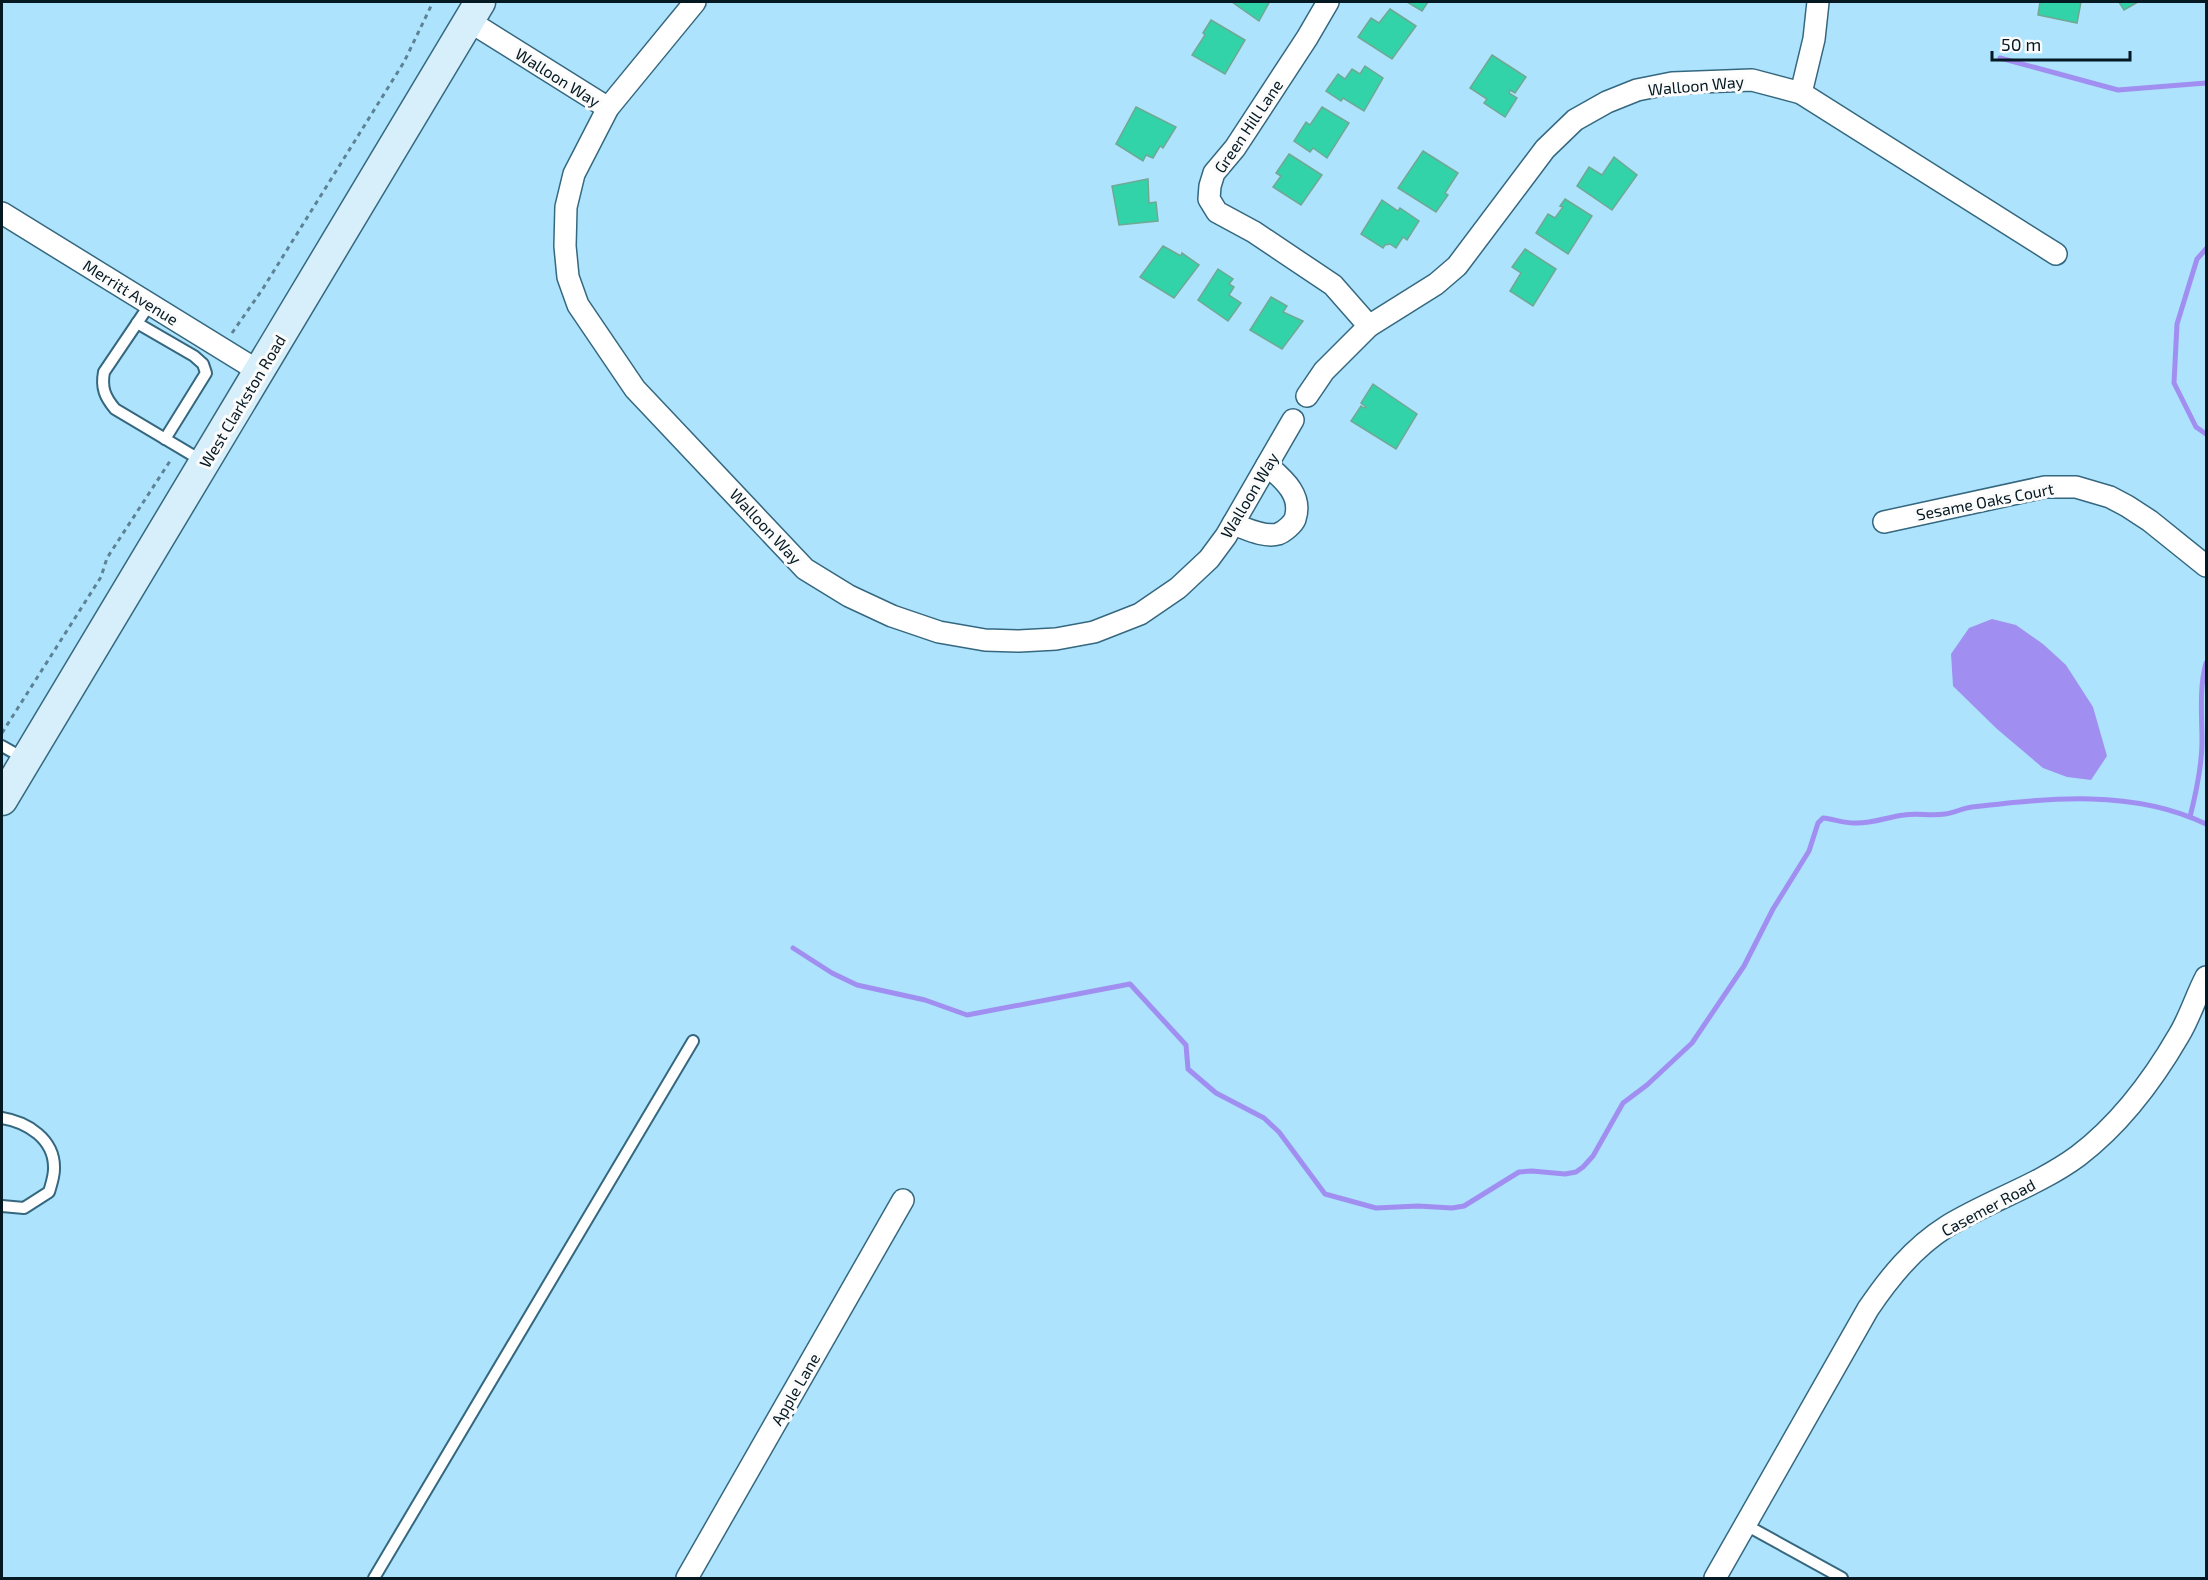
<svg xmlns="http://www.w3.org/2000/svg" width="2208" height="1580" font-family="'Exo 2',sans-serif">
<rect width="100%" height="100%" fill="#aee3fe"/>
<polygon fill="#a08ff1" points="1992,619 2016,625 2043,644 2066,665 2093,707 2107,756 2091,780 2067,777 2043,768 1997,729 1953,686 1951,654 1969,628"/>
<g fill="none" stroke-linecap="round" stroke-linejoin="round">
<g stroke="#a08ff1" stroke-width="5">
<polyline points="2000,58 2118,90 2206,83"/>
<polyline points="2206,249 2197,259 2177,324 2174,383 2196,427 2206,434"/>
<path d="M2190,817C2196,793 2202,767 2202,742C2202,715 2199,689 2206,663"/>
<path d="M793,948L832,973L857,985L925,1000L967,1015L1130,984L1186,1045L1188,1069L1216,1093L1264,1118L1279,1132L1325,1194L1376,1208L1418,1206L1452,1208L1464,1206L1519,1172L1532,1171L1565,1174L1576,1172L1583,1167L1593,1156L1623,1103L1647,1085L1692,1043L1744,966L1773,909L1809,851L1818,823L1823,818C1833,819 1844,823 1854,823C1872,824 1887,817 1904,815C1917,813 1931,816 1945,814C1954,813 1963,808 1972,807C2050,798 2133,789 2206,824"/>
</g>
</g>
<g fill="#32d3a9" stroke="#70a894" stroke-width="1.5">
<polygon points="1232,2 1266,2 1269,3 1259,21"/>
<polygon points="1407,2 1428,2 1422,11"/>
<polygon points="2040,2 2081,2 2077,23 2038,15"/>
<polygon points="2119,2 2138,2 2124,10"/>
<polygon points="1390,9 1416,26 1392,59 1358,37 1371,18 1379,23"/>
<polygon points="1211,20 1245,40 1225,74 1192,55 1205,35 1203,33"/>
<polygon points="1492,55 1526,77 1515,93 1510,90 1509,93 1517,98 1505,117 1484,103 1487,99 1470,88"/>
<polygon points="1365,66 1383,78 1364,111 1343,98 1341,101 1326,91 1338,74 1345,79 1352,69 1360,74"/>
<polygon points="1136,107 1176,127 1163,148 1160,146 1153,158 1146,155 1143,161 1116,144"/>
<polygon points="1322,107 1349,123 1327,158 1313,148 1310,152 1294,141 1306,122 1310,125"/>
<polygon points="1423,151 1458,173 1445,193 1448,195 1436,212 1398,188"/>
<polygon points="1289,154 1322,175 1301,205 1273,187 1281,176 1276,173"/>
<polygon points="1614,157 1637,175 1612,210 1577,186 1589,167 1602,175"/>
<polygon points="1148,179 1149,203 1156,202 1158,221 1119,225 1112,186"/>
<polygon points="1565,199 1592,216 1568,254 1536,233 1548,214 1555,218 1563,207 1560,206"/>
<polygon points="1382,200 1398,211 1400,208 1419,221 1407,240 1403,237 1396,248 1390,244 1385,245 1383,248 1361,234"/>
<polygon points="1163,246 1181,256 1182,253 1199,265 1174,298 1140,277"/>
<polygon points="1525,249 1556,269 1533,306 1510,291 1521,273 1512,267"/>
<polygon points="1218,269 1233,279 1229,284 1234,287 1229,295 1241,303 1228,321 1198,300"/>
<polygon points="1271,297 1287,306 1283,312 1303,321 1282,349 1250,330"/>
<polygon points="1373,384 1417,414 1396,449 1351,421 1361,406 1364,408 1366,407 1361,403"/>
</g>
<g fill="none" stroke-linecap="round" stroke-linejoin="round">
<g stroke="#35687f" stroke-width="14">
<g id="service">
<path d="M150,304L104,372C101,388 105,397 115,409L204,462"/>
<polyline points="137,323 194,356 203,364 206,373 165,439"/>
<polyline points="2,746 25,759"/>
<path d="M2,1118C27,1122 55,1139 54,1169C54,1177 51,1185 49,1192L24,1208L2,1206"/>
<polyline points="1746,1525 1842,1578"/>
<polyline points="374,1578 693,1041"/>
</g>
</g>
<g stroke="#35687f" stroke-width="24">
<g id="minor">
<polyline points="695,2 608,108 574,174 566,207 565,246 568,277 578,305 635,389 805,569 849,596 892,616 939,632 985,640 1019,641 1056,639 1094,632 1140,614 1178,588 1209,559 1226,536 1293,420"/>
<polyline points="1328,2 1307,38 1235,148 1214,173 1210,186 1209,199 1217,212 1254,232 1333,285 1369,326"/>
<polyline points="469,21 608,108"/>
<polyline points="1801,93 1814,39 1818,2"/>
<polyline points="2,213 260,372"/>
<polyline points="1307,396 1324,371 1369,326 1436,284 1457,266 1545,149 1575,120 1607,102 1637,90 1672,83 1752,80 1801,93 2056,254"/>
<polyline points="1884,522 2045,487 2076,487 2110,497 2127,506 2150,521 2206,566"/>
<path d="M1233,524C1245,528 1264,538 1278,534C1284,532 1293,524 1295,519C1303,495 1283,479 1267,465"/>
<polyline points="687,1578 903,1200"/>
<path d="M1715,1578L1868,1309C1889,1278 1913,1248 1946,1227C1988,1201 2037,1186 2078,1156C2120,1124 2153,1080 2179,1035C2190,1017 2196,996 2206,977"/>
</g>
</g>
<g stroke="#35687f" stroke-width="33">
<path id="secondary" d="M2,800C160,533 323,269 480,2"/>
</g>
<g stroke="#5d8295" stroke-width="3" stroke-dasharray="4.5 4.5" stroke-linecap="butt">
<polyline points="232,333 262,290 404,62 433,2"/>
<polyline points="2,733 101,577 107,558 172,458"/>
</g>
<use href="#service" stroke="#fff" stroke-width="10"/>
<use href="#minor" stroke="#fff" stroke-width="21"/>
<use href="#secondary" stroke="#d6effb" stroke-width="30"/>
</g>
<g text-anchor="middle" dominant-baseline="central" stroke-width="6" stroke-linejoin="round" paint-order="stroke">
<g font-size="16" fill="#051923" stroke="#fbfbfb">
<text transform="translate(558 77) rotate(32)">Walloon Way</text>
<text transform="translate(1696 85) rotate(-5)">Walloon Way</text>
<text transform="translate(1248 126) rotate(-56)">Green Hill Lane</text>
<text transform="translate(131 292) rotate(32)">Merritt Avenue</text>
<text transform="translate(242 401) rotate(-59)">West Clarkston Road</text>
<text transform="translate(1249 495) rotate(-59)">Walloon Way</text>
<text transform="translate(1985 501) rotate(-11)">Sesame Oaks Court</text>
<text transform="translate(766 526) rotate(47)">Walloon Way</text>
<text transform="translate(1988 1207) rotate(-28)">Casemer Road</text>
<text transform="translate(795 1389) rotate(-60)">Apple Lane</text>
</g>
</g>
<rect width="2208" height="1580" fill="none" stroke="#051923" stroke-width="6"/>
<path d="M1992 51v9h138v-9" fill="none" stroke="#051923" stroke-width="3"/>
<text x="2001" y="51" font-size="18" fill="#051923" stroke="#fbfbfb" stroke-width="4.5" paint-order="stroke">50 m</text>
</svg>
